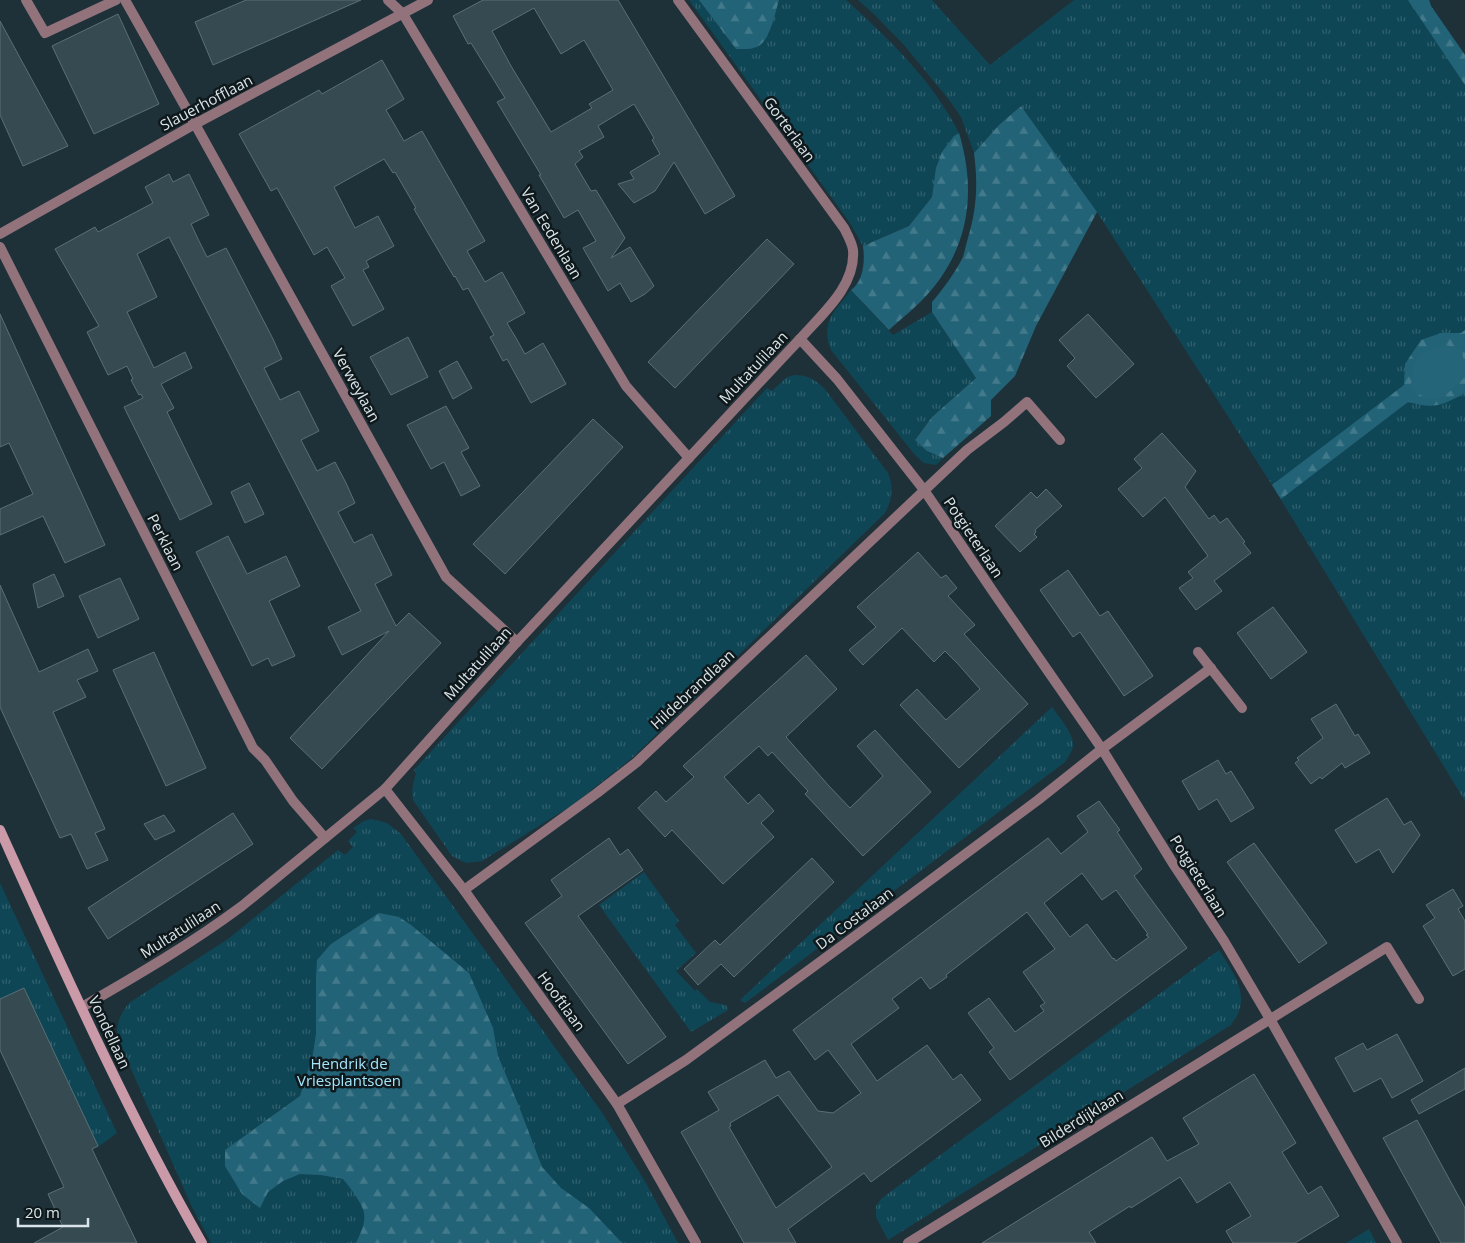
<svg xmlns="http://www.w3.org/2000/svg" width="1465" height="1243" font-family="'Open Sans',sans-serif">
<defs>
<pattern id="grass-tufts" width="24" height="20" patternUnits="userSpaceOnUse" patternTransform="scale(1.25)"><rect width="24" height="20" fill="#0f4656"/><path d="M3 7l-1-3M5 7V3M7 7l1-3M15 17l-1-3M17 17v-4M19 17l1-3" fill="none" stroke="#31616e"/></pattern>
<pattern id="forest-firs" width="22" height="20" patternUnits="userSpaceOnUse" patternTransform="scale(1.25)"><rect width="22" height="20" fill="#236378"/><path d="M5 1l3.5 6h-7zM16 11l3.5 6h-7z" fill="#42798b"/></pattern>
</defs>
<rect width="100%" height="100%" fill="#1e3138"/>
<g fill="url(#grass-tufts)">
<path d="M689,0H699L736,49L769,34L779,0H846C889,39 933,81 959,133L954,136L934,184L932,197L909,226L863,246L850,223Z"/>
<polygon points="858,0 932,0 990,65 1074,0 1429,0 1431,6 1465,55 1465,801 1272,485 1097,212 1021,106 999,125 974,153 961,117 950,101 904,45 874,14"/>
<path d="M851,290L893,335L932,312L976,378L932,417L915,439L927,451L943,458L936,465L924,463L915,455L831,350C820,321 835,312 851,290Z"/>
<path d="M795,375C808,375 815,380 824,388L888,473C894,487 892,500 885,513L632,758L571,806L482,861L466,863L452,856L413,800C411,790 413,784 416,774L414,770L767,388L772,391L787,377Z"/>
<path d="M1052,707C1059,717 1075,735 1073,747C1072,752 1068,757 1065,762L745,1003L740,1000Z"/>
<path d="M371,819L387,823L401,834L603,1114L646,1183L678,1243H211L191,1205L117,1037C117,1021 120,1015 129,1003L228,939L338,850L345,855L353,847L348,841L357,832L353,828L364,821Z"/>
<polygon points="644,872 679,921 675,925 696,953 676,971 695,991 697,989 710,1002 726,1005 728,1010 691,1032 599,905"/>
<polygon points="0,883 117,1133 98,1147 24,989 0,999"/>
<path d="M1219,950C1230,968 1247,989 1239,1011C1238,1016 1233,1021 1231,1025L888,1240L876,1217V1206L882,1198Z"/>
<polygon points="1369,1229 1376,1243 1346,1243"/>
</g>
<g fill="url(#forest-firs)">
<path d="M699,0H779C775,13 771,37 760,45C753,50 743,49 736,49Z"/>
<polygon points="1408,0 1429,0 1431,6 1465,55 1465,85"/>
<path d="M1021,106L1097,212L1036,326L1015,376L991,400V416L943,458L927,451L915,440L932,417L976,378L932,312V302C944,288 955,273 963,257C965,251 966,244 968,238C977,208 978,183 974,153L999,125Z"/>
<path d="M959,133C977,193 969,249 926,296C915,308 901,319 889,330L851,290C864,281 865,260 863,246L909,226L932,197L936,168L942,152L954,136Z"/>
<path d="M1465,330V393C1441,406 1434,409 1408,402L1281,499L1272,485L1404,385L1405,364L1421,340L1441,333H1461Z"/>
<path d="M379,913L399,917L411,925L469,973L493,1028L498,1056L518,1104L542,1167L561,1188L589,1208L622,1243H356C360,1234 366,1223 364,1213C363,1204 349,1186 343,1179L321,1175L300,1174L283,1181L268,1192L260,1208L242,1194L225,1166V1150L300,1096L313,1054L316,1034V978L317,960L331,944Z"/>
</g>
<path fill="#256579" d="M1445,345L1461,349L1465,364V377C1445,396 1437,408 1411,389C1412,361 1417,351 1445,345Z"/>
<g fill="#364a51" stroke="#5a6f77" fill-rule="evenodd">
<polygon points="246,0 361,0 213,65 195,22"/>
<path d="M483,0H618L735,196L705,214L674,162L655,191L634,203L618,184L634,179L630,172L660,154L652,140L654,138L634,104L598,126L604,137L579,151L583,157L575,164L591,191L596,190L625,238L611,258L630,247L654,286L645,294L631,302L620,283L608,291L583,248L596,241L578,210L564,218L539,175H541L497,102L505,98L471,43L468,44L453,16ZM534,8L561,54L584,40L613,90L589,104L592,108L551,132L511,66L492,31Z"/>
<polygon points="118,14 159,104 94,134 52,46"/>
<polygon points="0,21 68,146 23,166 0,115"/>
<polygon points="382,60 404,99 386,110 404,141 422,131 485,241 467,251 485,282 502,272 525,313 507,323 516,338 525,354 543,343 566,384 531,403 507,359 503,361 490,337 494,335 468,288 463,290 455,276 454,277 414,209 416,208 395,172 393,173 384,159 334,187 355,228 378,216 394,246 366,261 369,267 363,270 384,309 353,326 331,286 345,278 327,247 314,255 277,188 271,191 239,134 319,90 322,94"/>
<polygon points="169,174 173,182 189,174 209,215 191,224 199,241 207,257 226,248 273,339 282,359 264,368 280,400 299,391 319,431 301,440 317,471 335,462 346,483 355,503 338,512 354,543 372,534 392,575 375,584 396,626 409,613 441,643 322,769 290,738 389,631 342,655 328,627 361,611 169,237 137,254 157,297 127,312 154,368 185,352 192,368 161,384 174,408 167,412 212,504 180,520 124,407 143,398 141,394 139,395 131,380 133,379 127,366 108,375 87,332 99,326 55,249 95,227 98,232 153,203 145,187"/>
<polygon points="767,239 794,264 675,388 648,362"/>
<polygon points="0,314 105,545 65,563 43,516 0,535 0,509 33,494 9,443 0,447"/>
<polygon points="1088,314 1134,364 1096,398 1067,366 1075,358 1059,340"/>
<polygon points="408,337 428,377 391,395 370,357"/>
<polygon points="457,361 472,388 453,399 439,371"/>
<polygon points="446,406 469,448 461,452 480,486 461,496 444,462 431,469 407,425"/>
<polygon points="593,419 623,447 505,574 473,544"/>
<polygon points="1162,433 1196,471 1185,487 1209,519 1214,515 1220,523 1227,518 1245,542 1243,543 1251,553 1214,581 1222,591 1196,610 1179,588 1193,578 1188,572 1208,556 1165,497 1143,517 1118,489 1142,468 1134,459"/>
<polygon points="249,483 264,514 245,523 231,492"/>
<polygon points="1046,489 1062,506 1035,530 1036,532 1034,534 1037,537 1020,552 995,526 1031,492 1037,498"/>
<polygon points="228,536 247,574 286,556 300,586 269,601 295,656 272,666 268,658 252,666 196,552"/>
<polygon points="918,552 941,578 946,575 957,588 948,596 975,625 964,634 1028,704 959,768 900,705 917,689 946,720 980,689 958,664 945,651 934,662 902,628 863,665 849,650 876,627 857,607"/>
<polygon points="1068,570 1100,616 1108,611 1153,676 1124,696 1080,632 1073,637 1040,590"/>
<polygon points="54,574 64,596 38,608 33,584"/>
<polygon points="120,578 139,619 98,638 79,596"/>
<polygon points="0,585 39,672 88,649 98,671 77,680 86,697 53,712 105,829 95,833 108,860 87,869 71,834 60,838 0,707"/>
<polygon points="1273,607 1307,652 1271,679 1237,633"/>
<polygon points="154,652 206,768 166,786 113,670"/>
<polygon points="806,655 837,689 786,737 829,786 850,808 883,776 857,746 875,730 931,792 863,856 805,794 808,791 772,752 768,756 759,746 724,777 748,804 759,794 774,811 761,823 774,837 723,884 672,830 665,837 638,808 656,791 666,802 694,777 683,766"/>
<polygon points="1336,704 1355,736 1358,734 1370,753 1345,768 1342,763 1322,779 1320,777 1311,784 1295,763 1299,760 1297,758 1323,738 1311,719"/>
<polygon points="1218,760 1226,774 1231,771 1254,808 1231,822 1217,799 1199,810 1182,781"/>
<polygon points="1387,798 1404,825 1411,821 1420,835 1393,873 1379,849 1356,863 1335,830"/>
<path d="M1099,801L1120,830L1117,832L1142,869L1134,876L1187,948L1010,1080L989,1052L994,1048L968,1013L989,998L1015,1032L1044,1011L1040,1006L1045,1003L1023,972L1055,949L1027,912L946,975L947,977L930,989L921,977L892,999L899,1008L851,1044L877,1081L927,1045L953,1080L961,1074L981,1100L871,1182L864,1173L788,1229L796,1243H744L681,1132L719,1110L708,1092L765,1060L776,1078L789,1071L818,1111L833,1113L861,1093L828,1050L815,1060L793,1030L1048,838L1061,854L1088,832L1077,816ZM1082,873L1102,900L1116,890L1148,934L1146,935L1149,937L1116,961L1114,958L1113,959L1087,924L1070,937L1044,903ZM778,1095L832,1167L776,1208L729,1127L731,1126L730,1123Z"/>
<polygon points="233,813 253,844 108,939 88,908"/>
<polygon points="164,815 175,831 155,840 144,824"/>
<polygon points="609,838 620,855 628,849 643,870 578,916 666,1037 628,1064 525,923 562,896 551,880"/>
<polygon points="1254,843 1327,943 1299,963 1227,862"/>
<polygon points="812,858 834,882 734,977 721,964 698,985 684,969 715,940 720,945"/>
<polygon points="1453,889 1463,906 1458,909 1465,921 1465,969 1453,976 1423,926 1435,918 1426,905"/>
<polygon points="24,988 98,1146 92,1149 137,1243 34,1243 63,1227 48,1194 64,1187 0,1050 0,999"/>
<polygon points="1397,1034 1423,1081 1392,1098 1381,1078 1354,1092 1335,1058 1363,1043 1367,1050"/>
<polygon points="1465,1068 1465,1089 1419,1114 1411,1100"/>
<polygon points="1254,1074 1296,1143 1282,1152 1308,1194 1321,1186 1339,1216 1295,1243 1233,1243 1226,1231 1251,1216 1230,1182 1197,1203 1180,1177 1131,1208 1130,1206 1089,1232 1096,1243 982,1243 1152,1137 1167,1161 1199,1144 1183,1118"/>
<polygon points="1417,1120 1465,1208 1465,1243 1441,1243 1383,1138"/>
</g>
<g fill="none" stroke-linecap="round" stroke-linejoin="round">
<g stroke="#92737c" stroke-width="10">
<polyline points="26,0 45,33 116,0"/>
<polyline points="125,0 195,124 446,577 517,642"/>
<polyline points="388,0 403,14 626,386 689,458"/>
<polyline points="0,234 195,124 428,0"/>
<polyline points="0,247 253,748 265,760 293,801 325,838"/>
<polyline points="800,339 837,379 924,490 996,596 1102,749 1174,865 1224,941 1270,1019 1397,1243"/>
<polyline points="1198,652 1242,708"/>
<polyline points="385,789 464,890 617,1104 696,1243"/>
<polyline points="464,890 597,793 637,762 967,450 1004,422 1027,402 1060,440"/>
<path d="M82,1007C136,976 191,944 242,906L385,789L517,642L800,339C822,314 856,286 853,250C852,243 847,234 844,228L678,0"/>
<polyline points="617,1104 686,1060 843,945 1038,800 1102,749 1211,668"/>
<polyline points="908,1243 1387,947 1419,999"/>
</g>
<path stroke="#cb9aa8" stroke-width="10" d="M0,830C63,969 126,1110 202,1243"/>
</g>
<g text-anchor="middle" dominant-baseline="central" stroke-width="5" stroke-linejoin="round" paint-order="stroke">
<g font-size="15" fill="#d9e5ea" stroke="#0f181b">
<text transform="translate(206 102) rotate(-28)">Slauerhofflaan</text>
<text transform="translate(790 129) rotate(54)">Gorterlaan</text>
<text transform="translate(552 233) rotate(59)">Van Eedenlaan</text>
<text transform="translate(753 367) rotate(-47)">Multatulilaan</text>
<text transform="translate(357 385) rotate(61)">Verweylaan</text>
<text transform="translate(974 537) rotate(56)">Potgieterlaan</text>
<text transform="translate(166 542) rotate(63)">Perklaan</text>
<text transform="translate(477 663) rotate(-48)">Multatulilaan</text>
<text transform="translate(692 689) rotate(-43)">Hildebrandlaan</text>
<text transform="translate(1199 876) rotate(58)">Potgieterlaan</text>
<text transform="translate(854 918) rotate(-37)">Da Costalaan</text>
<text transform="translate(180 929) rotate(-33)">Multatulilaan</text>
<text transform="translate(562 1001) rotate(54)">Hooftlaan</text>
<text transform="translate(110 1032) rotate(65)">Vondellaan</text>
<text transform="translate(1081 1118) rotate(-32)">Bilderdijklaan</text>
</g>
<g font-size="15" fill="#a5e5fc" stroke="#0f181b">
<text x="349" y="1063">Hendrik de<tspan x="349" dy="17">Vriesplantsoen</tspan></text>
</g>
</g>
<path d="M18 1218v8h70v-8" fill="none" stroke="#d9e5ea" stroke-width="2.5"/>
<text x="25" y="1218" font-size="15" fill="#d9e5ea" stroke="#0f181b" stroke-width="4" paint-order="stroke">20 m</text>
</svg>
